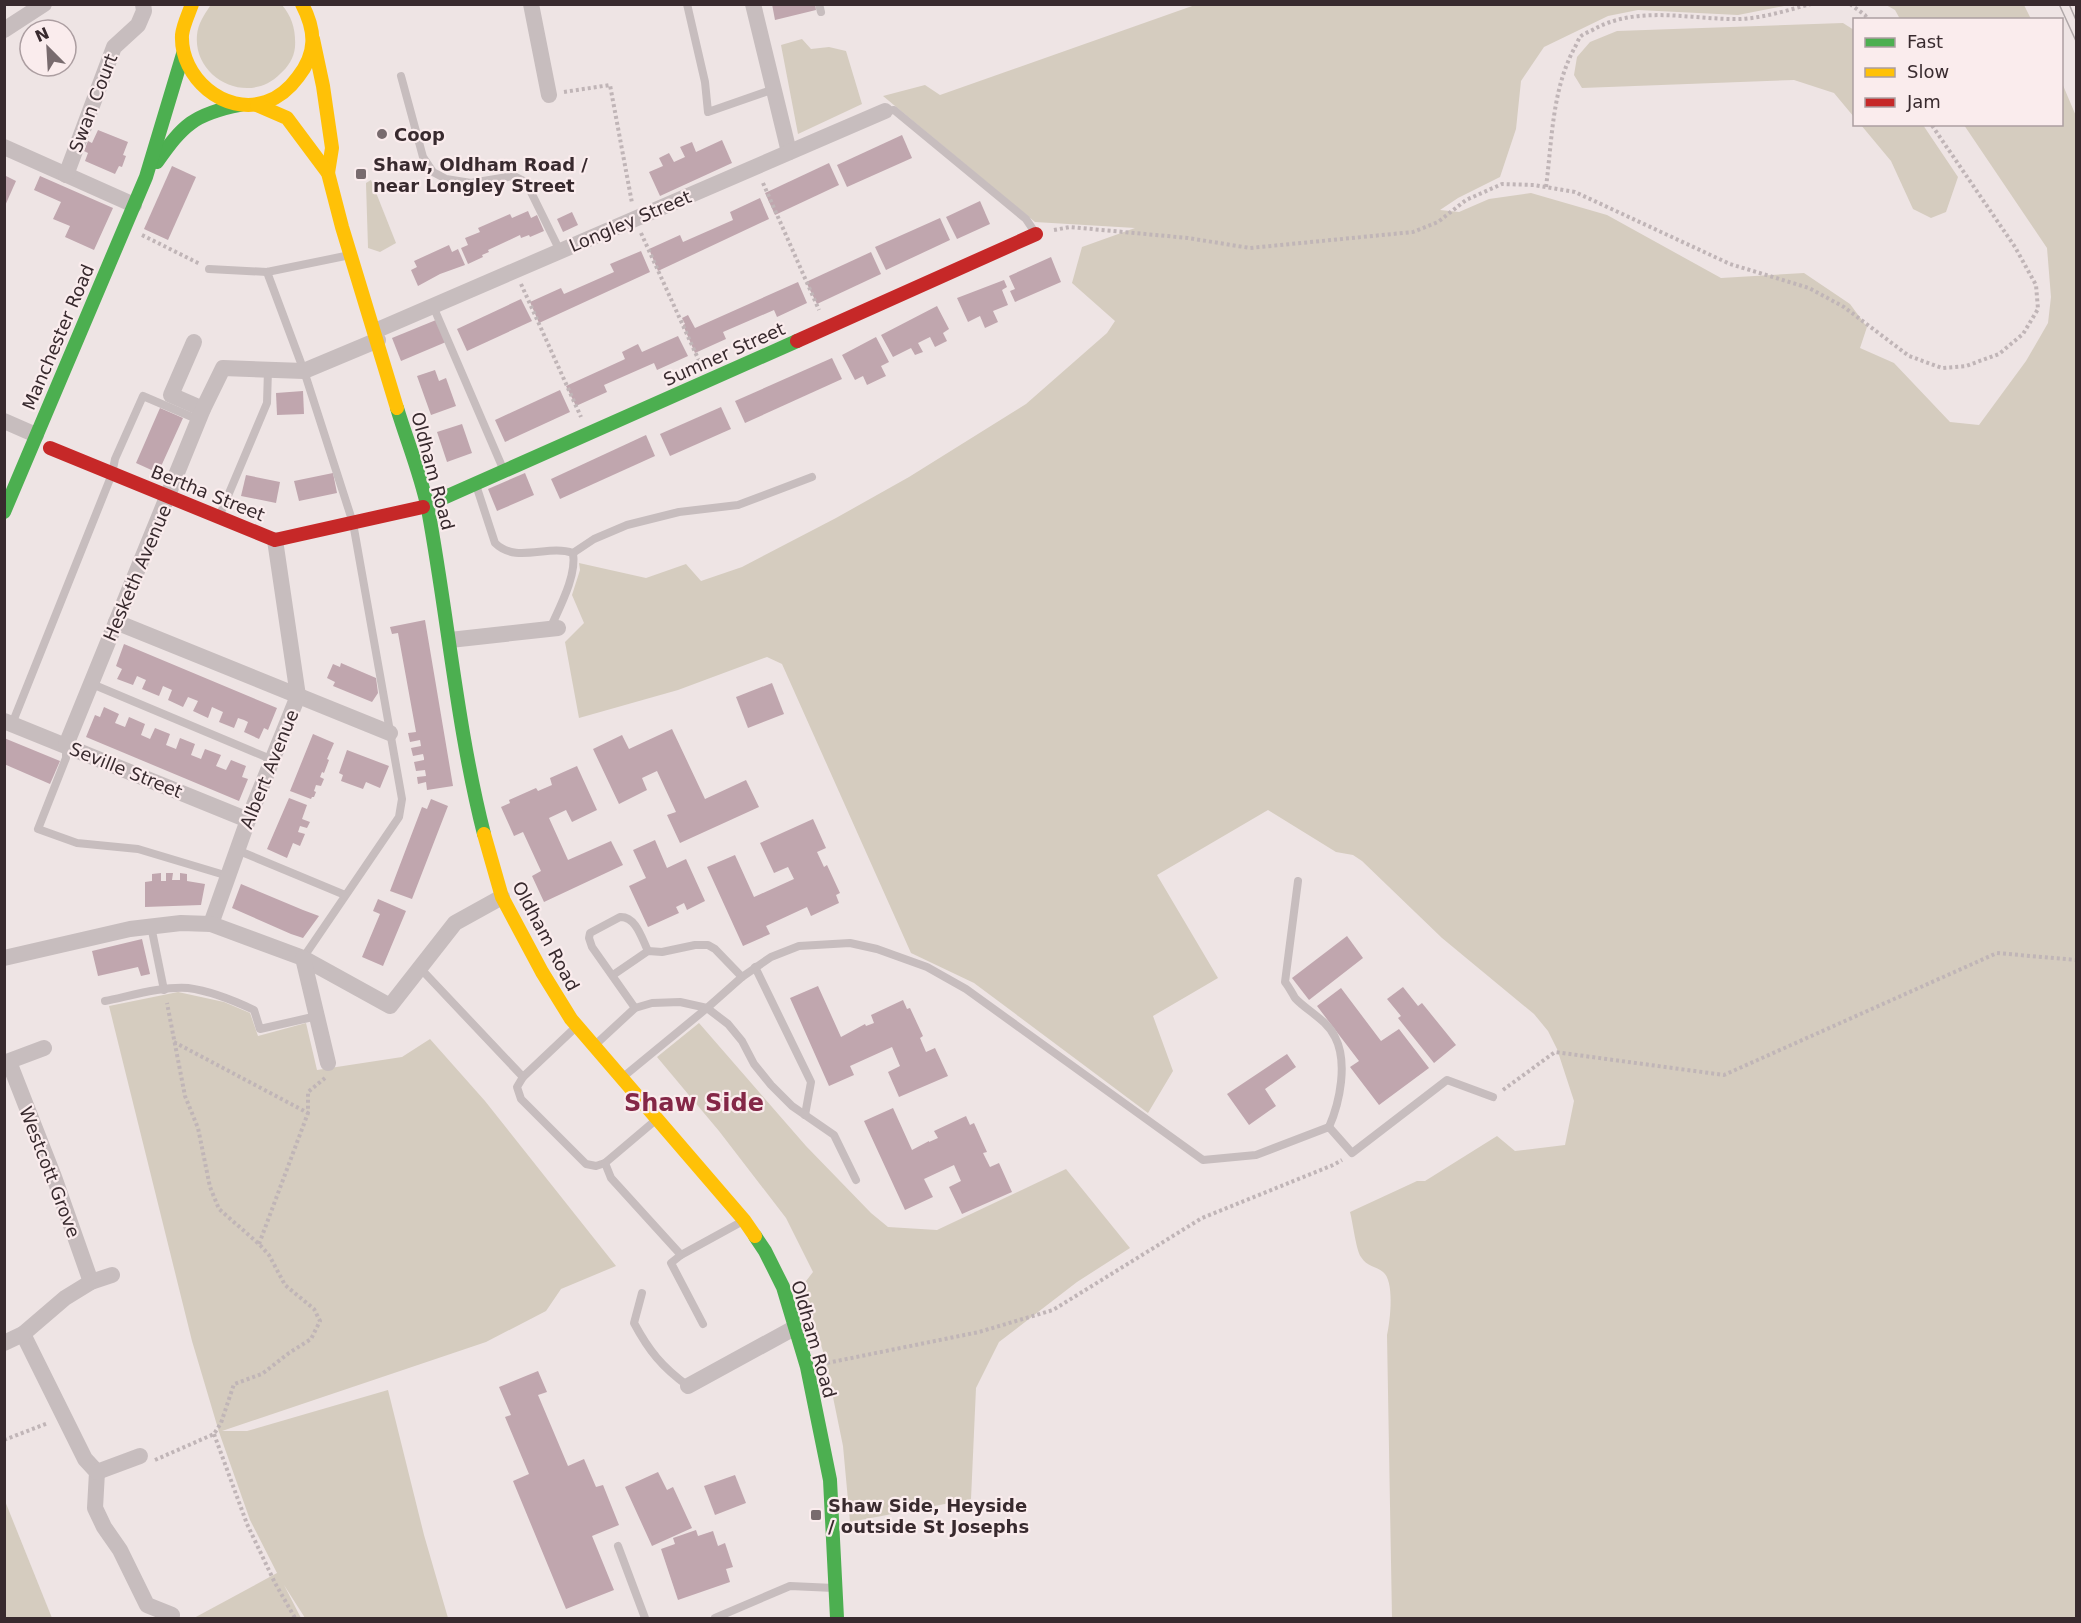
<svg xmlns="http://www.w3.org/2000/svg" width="2081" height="1623" font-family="'DejaVu Sans',sans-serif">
<rect width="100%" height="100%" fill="#eee4e4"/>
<g fill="#d5ccbf">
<path d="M282,5C292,17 296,30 295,47C294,58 288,67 280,74C249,106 193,79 197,35C198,24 204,15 210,6Z"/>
<path d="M1195,5H1789L1738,15L1638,10L1608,16L1544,47L1521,81L1516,129L1500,177L1458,198L1440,210L1459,212L1489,199L1531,193L1607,215L1721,278L1804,273L1850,304L1867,327L1860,348L1894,363L1950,422L1979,425L2026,361L2048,323L2051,297L2047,248L1964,125L2062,124V83L2076,116V1618H1392L1387,1335C1390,1322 1395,1281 1383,1272C1376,1266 1367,1267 1361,1257C1356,1250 1353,1223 1350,1212L1417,1181H1425L1497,1136L1515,1151L1565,1145L1574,1101L1557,1049L1548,1031L1534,1014L1442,938L1362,861L1353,855L1336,852L1268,810L1157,875L1218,978L1153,1016L1173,1071L1148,1113L974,983L911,953L782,664L767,657L678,690L579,718L565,642L584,623L572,595L580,570L579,563L646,578L686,564L701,581L742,567L836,518L909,477L1026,404L1107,333L1115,321L1072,283L1082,247L1135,228L1035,222L883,96L925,85L940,95Z"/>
<polygon points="1886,5 2024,5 2031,19 1900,19 1895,10"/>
<polygon points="1843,23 1854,30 1854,117 1834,93 1794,80 1582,88 1574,75 1577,57 1590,42 1617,31"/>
<polygon points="802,39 811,49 829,47 846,51 862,104 798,134 781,45"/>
<polygon points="1861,125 1923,125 1958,177 1946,212 1931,218 1913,209 1891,161"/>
<polygon points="371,180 396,243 380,252 368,248 366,183"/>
<polygon points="178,992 224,1002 250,1013 258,1036 306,1023 317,1070 402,1057 430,1039 485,1101 616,1266 561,1289 546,1311 486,1342 222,1431 247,1431 388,1390 424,1535 448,1618 305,1618 284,1585 301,1618 194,1618 277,1573 250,1520 219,1432 192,1341 109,1006"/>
<polygon points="699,1023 806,1146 871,1213 888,1227 937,1230 1066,1169 1130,1248 1077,1282 999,1342 976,1388 971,1499 850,1522 843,1446 825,1358 803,1285 813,1272 786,1218 719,1131 657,1057"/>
<polygon points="4,1501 5,1501 52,1618 5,1618"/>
</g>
<g fill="#c0a6ae">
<polygon points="772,4 815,4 816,10 775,20"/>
<polygon points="98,130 128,142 123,155 126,156 122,167 119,166 115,174 85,161 88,153 84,151 88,141 92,143"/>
<polygon points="902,135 912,158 847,187 837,165"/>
<polygon points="722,140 732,163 660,196 649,172 663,166 659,158 669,153 674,162 685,157 680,147 692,142 696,152"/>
<polygon points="829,163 839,185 775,215 765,193"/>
<polygon points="172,166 196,177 168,240 144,229"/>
<polygon points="4,175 16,181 4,208"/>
<polygon points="40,176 113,208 94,250 65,237 70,226 53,219 61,202 34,190"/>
<polygon points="760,198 769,219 658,271 649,249 680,235 683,242 733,220 730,212"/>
<polygon points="980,201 990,224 957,239 946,217"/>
<polygon points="528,211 531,218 537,215 544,231 530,237 529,235 521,238 520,235 488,250 489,252 482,255 483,257 468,264 461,248 468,245 465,238 480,232 478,228 510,214 512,218"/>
<polygon points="572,212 578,225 563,232 557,219"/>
<polygon points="940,218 950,240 886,270 875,247"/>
<polygon points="449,245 452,252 458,249 465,265 440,274 418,286 411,270 417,267 414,261"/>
<polygon points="641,251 650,272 539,323 530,302 561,288 564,294 614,272 610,264"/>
<polygon points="871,252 881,274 817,304 806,282"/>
<polygon points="1051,257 1061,282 1015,302 1010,291 1015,289 1009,276"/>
<polygon points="1004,280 1007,287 1002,290 1008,305 993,311 998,322 985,328 980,316 968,322 957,298"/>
<polygon points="798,282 807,303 777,317 774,310 723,332 726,339 695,353 683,325 685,324 682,318 688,315 695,328"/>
<polygon points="521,299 532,321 467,351 457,329"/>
<polygon points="937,306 949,329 943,333 947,341 935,347 930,337 918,343 923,352 915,355 911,348 893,357 881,335"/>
<polygon points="436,320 446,342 401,361 392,338"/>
<polygon points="678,336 688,356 657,370 654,363 604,385 607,392 576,406 566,386 623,360 625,359 622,352 638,344 642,352"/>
<polygon points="876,337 889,362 881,366 886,376 867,385 863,376 855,380 842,355"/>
<polygon points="832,358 842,379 745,423 735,401"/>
<polygon points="435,370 439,381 446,378 456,406 431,415 417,376"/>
<polygon points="560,390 570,412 505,442 495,420"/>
<polygon points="303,391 304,414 277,415 276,393"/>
<polygon points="721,407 731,429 670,456 660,434"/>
<polygon points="160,408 183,418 158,473 136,463"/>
<polygon points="462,424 472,453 447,462 437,432"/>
<polygon points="646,435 655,456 560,499 551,479"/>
<polygon points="333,473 337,493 299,501 294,481"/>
<polygon points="525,473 534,495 497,511 488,489"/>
<polygon points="246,475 280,482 276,503 241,496"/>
<polygon points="425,620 453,786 427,790 426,782 418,784 417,777 426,776 425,770 416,771 414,762 424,760 424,758 423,754 413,756 411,748 421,746 420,740 410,742 408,733 416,732 398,633 392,634 390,627"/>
<polygon points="124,644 277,708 268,730 264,728 259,739 244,732 248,722 244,720 238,718 234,728 219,722 223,712 212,707 208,718 193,711 198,701 188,697 183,707 168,700 172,690 163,686 159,696 142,689 146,680 137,676 133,685 117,679 122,669 116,666"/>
<polygon points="341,663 376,678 378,693 372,702 333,686 335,682 327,678 333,664 340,667"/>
<polygon points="772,683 784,714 748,728 736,697"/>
<polygon points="104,707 119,714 115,723 125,727 129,717 145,724 141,735 150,739 155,728 170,734 166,745 176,749 180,738 195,744 191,755 201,759 205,749 221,755 216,766 226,770 231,760 246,766 242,777 248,779 239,801 86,737 95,715 100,717"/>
<polygon points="672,729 705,799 746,780 759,807 680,843 667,815 676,812 657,771 642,778 647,790 619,804 593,749 622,735 629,749"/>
<polygon points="313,734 334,743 327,759 329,760 324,773 322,772 320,777 324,779 321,786 316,785 314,791 316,792 314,797 312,797 311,799 290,791"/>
<polygon points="4,738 60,761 50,784 4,764"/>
<polygon points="347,750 389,766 380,788 366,782 363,789 341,781 343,775 339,773"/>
<polygon points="577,766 597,810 572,822 566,810 549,818 568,860 611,841 623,865 544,902 532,876 541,871 523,832 514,836 501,807 510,803 509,800 536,788 538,791 552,785 550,778"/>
<polygon points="289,798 307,805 302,819 310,822 307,828 300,826 298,832 305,834 300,846 293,843 287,858 267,849"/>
<polygon points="431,799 448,806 412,899 390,891 422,807 427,809"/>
<polygon points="813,819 826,848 817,852 824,867 827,865 840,893 836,895 839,903 811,916 807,907 766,926 770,934 743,946 707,867 735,855 754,897 794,879 788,867 774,873 760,843"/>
<polygon points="655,840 667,868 686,859 705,901 687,910 684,903 676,907 679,913 648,927 629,886 646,878 633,850"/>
<polygon points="161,873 161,881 166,881 166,873 173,873 172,880 180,880 180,873 187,874 187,881 205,884 201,905 145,907 145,882 152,881 152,874"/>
<polygon points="241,884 303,910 319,916 303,938 291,934 232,908"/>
<polygon points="378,899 406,911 383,966 362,957 380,914 373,911"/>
<polygon points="1347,936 1363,958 1309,1000 1292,978"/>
<polygon points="142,939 150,974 141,976 138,967 98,976 92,951"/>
<polygon points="818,986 841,1037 865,1024 866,1026 874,1023 871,1015 903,1000 907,1009 910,1008 923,1036 920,1038 926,1052 935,1048 948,1076 899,1097 888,1072 900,1066 892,1047 850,1066 854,1075 829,1086 790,998"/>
<polygon points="1403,987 1418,1006 1422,1003 1456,1045 1434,1063 1398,1018 1401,1016 1387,999"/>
<polygon points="1341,988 1381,1041 1399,1029 1429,1068 1379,1105 1350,1067 1359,1061 1317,1006"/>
<polygon points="1287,1054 1296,1067 1265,1089 1276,1106 1249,1125 1227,1094"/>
<polygon points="893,1108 912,1150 929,1141 929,1142 938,1138 934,1131 966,1116 970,1125 974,1123 987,1152 983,1153 990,1167 999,1163 1012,1192 962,1214 949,1187 961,1181 954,1165 924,1179 933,1197 905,1210 864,1121"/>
<polygon points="538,1371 547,1392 538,1395 568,1466 584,1459 596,1487 603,1485 619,1525 592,1536 614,1590 566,1609 513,1481 529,1474 505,1417 511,1415 499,1387"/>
<polygon points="658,1472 667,1490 673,1487 692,1528 652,1546 625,1487"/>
<polygon points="735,1475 746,1503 715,1515 704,1486"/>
<polygon points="696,1530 698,1536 713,1531 718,1546 725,1543 733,1567 726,1569 730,1582 678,1600 661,1549 675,1544 673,1538"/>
</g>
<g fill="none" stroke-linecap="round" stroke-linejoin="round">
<g stroke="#c0b5b7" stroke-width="4" stroke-dasharray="3 3" stroke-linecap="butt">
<polyline points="1850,4 1865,15 1868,20"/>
<polyline points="564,92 610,85 632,203"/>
<polyline points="763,183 819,310"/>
<path d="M1546,187C1552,141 1552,90 1574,49C1576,46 1578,40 1580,37C1584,33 1592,31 1596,28C1641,5 1692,20 1740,19C1764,18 1788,10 1811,4"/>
<polyline points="1054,230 1070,227 1188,238 1250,248 1413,232 1438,222 1466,200 1502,184 1534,185 1575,192 1730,264 1809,288 1844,307 1909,356 1942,368 1966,366 1999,354 2023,334 2038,309 2036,285 2015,247 1931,124"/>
<polyline points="641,233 700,363"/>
<polyline points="142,235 200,264"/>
<polyline points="521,284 581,417"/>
<polyline points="174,1042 308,1113"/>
<polyline points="1503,1090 1555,1052 1724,1075 1997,953 2076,960"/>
<polyline points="259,1244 308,1113 308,1092 325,1078"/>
<polyline points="827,1363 979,1332 1053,1310 1202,1218 1333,1165 1342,1160"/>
<polyline points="214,1434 247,1524 275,1583 295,1618"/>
<polyline points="4,1440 48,1423"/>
<polyline points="155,1460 214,1434 221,1423 234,1384 262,1374 289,1353 311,1339 320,1321 314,1309 285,1285 269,1255 259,1244 219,1209 210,1187 198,1128 185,1096 167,1003"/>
</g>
<g stroke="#c7bdbe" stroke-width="8">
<polyline points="687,4 705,82 708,112 774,89"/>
<polyline points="819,4 821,12"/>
<polyline points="401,76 423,157 433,172 446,179 471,183 514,176 526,182 560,251"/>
<polyline points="885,111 894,110 1026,219 1036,234"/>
<polyline points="209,269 267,272 350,255"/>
<polyline points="267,272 304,371 353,523 402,799 399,817 303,958"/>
<polyline points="433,306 504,471"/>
<path d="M476,485L495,543C516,564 548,544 573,553"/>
<polyline points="219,517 267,403 268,370"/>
<polyline points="573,553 594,539 627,525 679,512 738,505 812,477"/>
<path d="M550,629C559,608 577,576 573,553"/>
<polyline points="92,684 273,760"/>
<polyline points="12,724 112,474 115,459 143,396 199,420"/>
<polyline points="66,745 66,758 38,829 77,843 138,849 228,876"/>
<polyline points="237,850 345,895"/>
<path d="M1298,881L1285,982C1289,987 1292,993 1295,998C1307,1011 1327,1020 1335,1037C1348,1062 1340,1102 1329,1127"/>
<polyline points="151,926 164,990"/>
<polyline points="755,967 811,1082 805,1115"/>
<polyline points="420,968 523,1077"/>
<polyline points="613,975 648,951 662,952 695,945 708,945 715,949 742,977"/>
<path d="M105,1001C130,996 163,986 188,988C211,991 233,1000 254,1010L260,1029L317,1016"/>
<path d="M635,1008L592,947L589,938L590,933L620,917C636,916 642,939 648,951"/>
<polyline points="577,1026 523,1077 517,1087 521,1099 586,1164 596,1166 605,1163 657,1119"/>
<polyline points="595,1045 635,1008 652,1003 680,1002 707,1008 728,1024 742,1041 754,1064 771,1085 792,1106 834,1135 856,1180"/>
<polyline points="623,1077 707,1008 742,977 771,957 799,946 850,943 877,949 927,967 966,989 1203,1160 1256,1155 1329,1127 1352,1153 1447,1080 1493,1097"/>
<polyline points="605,1163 611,1178 681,1255 743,1221"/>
<polyline points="681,1255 671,1263 703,1324"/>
<path d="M642,1293L634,1323C649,1351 662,1367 688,1386"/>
<polyline points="618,1546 645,1618"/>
<polyline points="715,1618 790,1586 834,1588"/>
</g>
<g stroke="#c7bdbe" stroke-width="16">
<polyline points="531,4 549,95"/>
<polyline points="753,4 789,152"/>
<polyline points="4,30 44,4"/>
<polyline points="4,147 134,205"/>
<polyline points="66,175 114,47 138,25 144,11 143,4"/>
<polyline points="375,331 885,111"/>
<polyline points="194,342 171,395 203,409"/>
<polyline points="4,421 36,435"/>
<polyline points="116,622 390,733"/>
<polyline points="450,640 558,628"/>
<polyline points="4,721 248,820"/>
<polyline points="66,745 203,409 223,368 304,371 378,340"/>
<polyline points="211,924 248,820 298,696 275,540"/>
<polyline points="4,958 130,929 181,923 211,924 303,958 390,1006 455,923 502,897"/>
<polyline points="303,958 328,1063"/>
<polyline points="9,1062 54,1177 91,1282"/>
<polyline points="4,1063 44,1048"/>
<polyline points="23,1334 85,1459 97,1472 95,1508 104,1527 120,1550 147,1605 172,1615"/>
<polyline points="4,1343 23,1334 65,1298 91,1282 112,1275"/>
<polyline points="688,1386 796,1327"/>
<polyline points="97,1472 140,1456"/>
</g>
<g stroke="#4caf50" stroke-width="14">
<path d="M157,162C183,125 194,114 240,105"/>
<path d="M397,408C407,441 421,475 428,509C448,617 457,728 484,834"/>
<polyline points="423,507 797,341"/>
<polyline points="4,512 146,177 183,54"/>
<polyline points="755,1236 765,1251 783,1287 807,1367 830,1480 837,1618"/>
</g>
<g stroke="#ffc107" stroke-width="14">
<path d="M192,4C189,13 183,25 182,35C180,77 224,116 266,102C280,97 290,88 298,77C317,53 316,31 302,4"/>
<polyline points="313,39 323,86 332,148 328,173"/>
<polyline points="257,105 287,118 328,173 342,227 397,408"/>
<polyline points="484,834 502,897 542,972 571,1019 744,1220 755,1236"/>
</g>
<g stroke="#c62828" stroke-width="14">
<polyline points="797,341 1036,234"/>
<polyline points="50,448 275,540 423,507"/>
</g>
<g stroke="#afa7a8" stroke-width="1.5">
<polyline points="2059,4 2076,41"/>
<polyline points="2069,4 2076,20"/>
</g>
</g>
<g fill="#786b6e" stroke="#faeced" stroke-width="2">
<circle cx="382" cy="134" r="6"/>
<rect x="355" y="168" width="12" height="12" rx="3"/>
<rect x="810" y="1509" width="12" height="12" rx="3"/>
</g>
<g text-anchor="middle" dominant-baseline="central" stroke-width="4.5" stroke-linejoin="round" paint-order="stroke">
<g font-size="18" fill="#382a2e" stroke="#faeced">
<text transform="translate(93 103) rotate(-69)">Swan Court</text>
<text transform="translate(630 221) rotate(-23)">Longley Street</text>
<text transform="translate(58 337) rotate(-67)">Manchester Road</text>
<text transform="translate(724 354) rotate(-24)">Sumner Street</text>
<text transform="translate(433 471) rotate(75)">Oldham Road</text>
<text transform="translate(208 493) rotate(22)">Bertha Street</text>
<text transform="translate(137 573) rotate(-67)">Hesketh Avenue</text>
<text transform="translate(269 769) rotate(-68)">Albert Avenue</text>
<text transform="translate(126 770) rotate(22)">Seville Street</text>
<text transform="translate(546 936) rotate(62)">Oldham Road</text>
<text transform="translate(50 1172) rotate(69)">Westcott Grove</text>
<text transform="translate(814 1339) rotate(74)">Oldham Road</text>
</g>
<g font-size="18" font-weight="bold" fill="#382a2e" stroke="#faeced" text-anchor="start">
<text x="394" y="134">Coop</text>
<text x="373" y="164">Shaw, Oldham Road /<tspan x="373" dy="21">near Longley Street</tspan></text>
<text x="828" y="1505">Shaw Side, Heyside<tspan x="828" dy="21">/ outside St Josephs</tspan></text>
</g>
<g font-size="24" font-weight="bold" fill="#842747" stroke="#faeced">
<text x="694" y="1103">Shaw Side</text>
</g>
</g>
<rect width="2081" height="1623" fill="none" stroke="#382a2e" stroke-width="12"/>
<rect x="1853" y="18" width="210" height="108" fill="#faeced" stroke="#ac9ea1" stroke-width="1.5"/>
<rect x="1865" y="38" width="30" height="9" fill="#4caf50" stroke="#ac9ea1" stroke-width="1.5"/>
<text x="1907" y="48" font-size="18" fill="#382a2e">Fast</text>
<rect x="1865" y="68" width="30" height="9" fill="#ffc107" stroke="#ac9ea1" stroke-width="1.5"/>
<text x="1907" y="78" font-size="18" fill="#382a2e">Slow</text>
<rect x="1865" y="98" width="30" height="9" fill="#c62828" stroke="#ac9ea1" stroke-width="1.5"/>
<text x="1907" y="108" font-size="18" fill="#382a2e">Jam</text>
<g transform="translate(48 48) rotate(336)"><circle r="28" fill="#faeced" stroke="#ac9ea1" stroke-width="1.5"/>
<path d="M0-4.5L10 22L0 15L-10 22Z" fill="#786b6e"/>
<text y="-9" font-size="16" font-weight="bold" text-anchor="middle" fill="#382a2e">N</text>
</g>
</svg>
